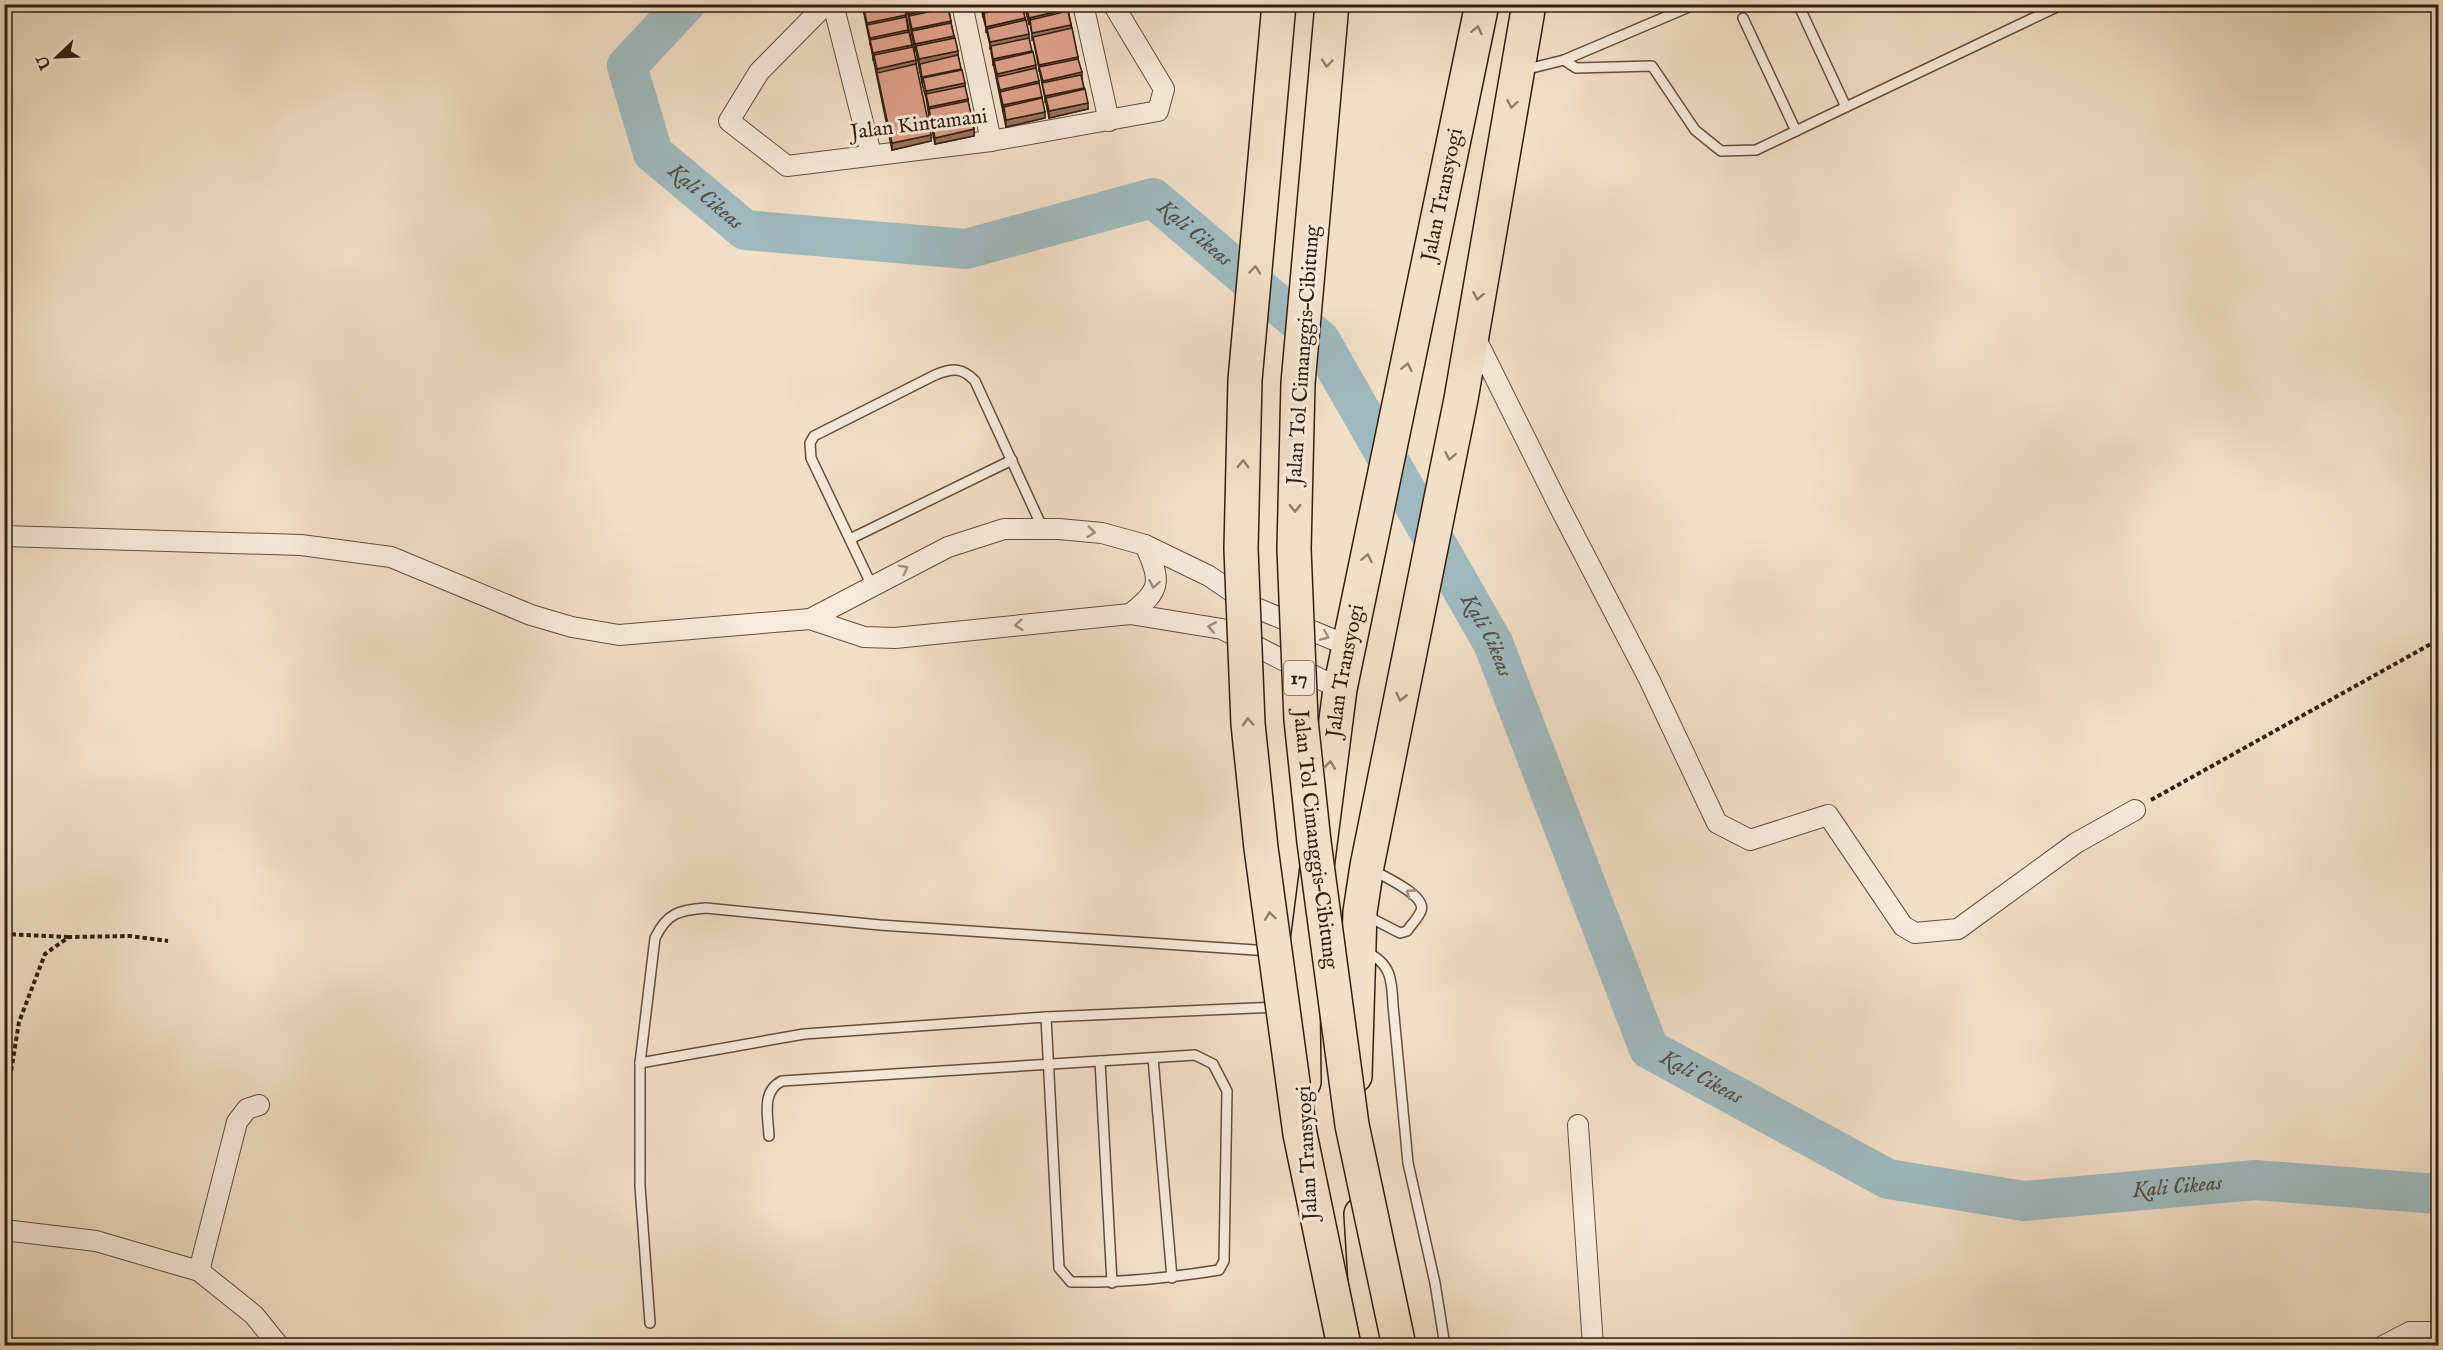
<svg xmlns="http://www.w3.org/2000/svg" width="2443" height="1350" font-family="'IM FELL English',serif">
<rect width="100%" height="100%" fill="#f2dfc7"/>
<filter id="stains"><feTurbulence type="fractalNoise" baseFrequency=".00333" numOctaves="4"/><feColorMatrix values="0 0 0 0 .2 0 0 0 0 .09 0 0 0 0 .02 0 0 0 .5 -.17"/></filter>
<radialGradient id="worn" r=".72"><stop offset=".6" stop-color="#630" stop-opacity="0"/><stop offset="1" stop-color="#630" stop-opacity=".3"/></radialGradient>
<g fill="none" stroke-linecap="round" stroke-linejoin="round">
<path stroke="#9fbabf" stroke-width="40" id="s1" d="M685,4L627,66L653,153L745,230L966,249L1153,198L1320,340L1493,643L1649,1049L1888,1179L2024,1201L2255,1180L2438,1194"/>
<g stroke="#624f3e" stroke-width="12">
<g id="lane">
<polyline points="1743,18 1796,131"/>
<polyline points="1564,60 1696,4"/>
<polyline points="1524,70 1564,60 1576,68 1652,66 1695,130 1721,151 1756,150 1846,107 1798,4"/>
<polyline points="1846,107 2063,4"/>
<polyline points="850,539 1012,460"/>
<path d="M872,586L811,458L810,443L814,436L935,375C952,368 962,367 975,381L1043,529"/>
<path d="M1367,916L1400,933L1407,931C1411,925 1418,918 1421,911C1427,895 1384,877 1373,870"/>
<path d="M1366,952C1391,963 1392,980 1393,1005L1408,1163L1435,1283L1445,1346"/>
<polyline points="1153,1058 1172,1278"/>
<polyline points="1100,1061 1112,1283"/>
<polyline points="640,1063 804,1034 1046,1017 1276,1007"/>
<path d="M769,1136C768,1116 761,1091 782,1081L1195,1055L1213,1064L1227,1091L1224,1261L1219,1270C1169,1278 1121,1283 1071,1282L1059,1268L1046,1017"/>
<path d="M650,1323L640,1186V1063L655,938C667,913 679,910 706,908L880,925L1270,951"/>
</g>
</g>
<g stroke="#624f3e" stroke-width="22">
<g id="street">
<polyline points="826,4 759,72 729,121 787,166 991,141 1158,111 1164,89 1113,4"/>
<polyline points="833,4 871,154"/>
<polyline points="962,4 991,141"/>
<polyline points="1083,4 1109,121"/>
<polyline points="1473,333 1559,506 1649,679 1717,823 1750,840 1828,815 1903,926 1915,933 1958,929 2076,843 2135,810"/>
<polyline points="4,536 301,545 391,557 531,615 572,627 619,635 810,619 864,637 895,638 1130,614 1222,629 1340,689"/>
<path d="M1130,614C1162,590 1161,581 1145,545"/>
<polyline points="810,619 948,547 1004,529 1059,529 1102,533 1145,545 1209,576 1256,608 1349,646"/>
<polyline points="1578,1125 1593,1346"/>
<polyline points="4,1230 96,1241 199,1271 254,1315 279,1346"/>
<polyline points="199,1271 237,1122 247,1109 259,1105"/>
<polyline points="2383,1346 2410,1332 2438,1332"/>
</g>
</g>
<g stroke="#321f10" stroke-width="36">
<g id="highway">
<polyline points="1355,1076 1360,912 1367,866 1461,399 1529,4"/>
<path id="s2" d="M1304,1082L1303,1006L1306,953L1340,689L1482,4"/>
<polyline points="1361,1214 1365,1279 1379,1346"/>
</g>
</g>
<g stroke="#321f10" stroke-width="4" stroke-dasharray="4.5 3" stroke-linecap="butt">
<polyline points="2151,800 2438,640"/>
<polyline points="4,934 69,937"/>
<polyline points="4,1115 19,1022 45,954 69,937 130,936 168,941"/>
</g>
<use href="#lane" stroke="#f7eadb" stroke-width="9"/>
<use href="#street" stroke="#f7eadb" stroke-width="20"/>
<use href="#highway" stroke="#f2dfc7" stroke-width="33"/>
<g stroke="#321f10" stroke-width="36" stroke-linecap="butt">
<g id="highway-bridge">
<polyline points="1279,4 1245,380 1241,549 1248,724 1261,848 1300,1134 1344,1346"/>
<path id="s3" d="M1332,4L1298,383L1294,549L1301,720L1314,842L1352,1125L1399,1346"/>
</g>
</g>
<use href="#highway-bridge" stroke="#f2dfc7" stroke-width="33"/>
</g>
<g fill="#bd8876" stroke="#321f10" stroke-width="1.5">
<polygon points="862,4 904,4 931,141 892,150"/>
<polygon points="906,4 948,4 951,23 974,129 974,136 935,144 929,116 926,98 922,83 916,51 915,51 912,36"/>
<polygon points="980,4 1022,4 1045,118 1006,127 991,52 991,49"/>
<polygon points="1024,4 1067,4 1088,109 1049,118 1030,24 1029,24"/>
</g>
<g fill="#9a6f60" stroke="#321f10" stroke-width="1.5">
<polygon points="877,4 902,4 864,10 864,14 864,7"/>
<polygon points="1017,4 1022,4 1022,10 984,13 983,18 983,12"/>
<polygon points="948,6 948,12 909,18 909,14"/>
<polygon points="1068,9 1068,16 1030,20 1030,24 1029,24 1029,18"/>
<polygon points="906,15 906,21 867,27 867,23"/>
<polygon points="1025,18 1025,25 987,29 986,33 986,27"/>
<polygon points="951,21 951,27 912,31 912,36 912,29"/>
<polygon points="1071,25 1071,31 1032,40 1032,33"/>
<polygon points="908,30 908,36 870,40 870,45 870,38"/>
<polygon points="1029,34 1029,40 990,49 990,42"/>
<polygon points="954,36 954,42 916,46 916,51 915,51 915,44"/>
<polygon points="912,45 912,51 874,55 874,60 873,60 873,53"/>
<polygon points="958,51 958,57 919,66 919,59"/>
<polygon points="1032,51 1032,57 994,61 993,66 993,59"/>
<polygon points="1078,57 1078,63 1039,67 1039,72 1039,65"/>
<polygon points="916,60 916,66 877,75 877,69"/>
<polygon points="1036,65 1036,72 997,77 997,80 997,74"/>
<polygon points="961,69 961,75 923,78 922,83 922,77"/>
<polygon points="1082,72 1082,79 1043,84 1043,81"/>
<polygon points="1039,81 1039,88 1000,93 1000,90"/>
<polygon points="965,83 965,89 926,94 926,98 926,91"/>
<polygon points="1084,88 1084,94 1046,98 1045,103 1045,96"/>
<polygon points="1042,97 1042,103 1004,107 1003,112 1003,105"/>
<polygon points="968,99 968,105 929,111 929,107"/>
<polygon points="1088,103 1088,109 1049,118 1049,111"/>
<polygon points="1045,112 1045,118 1006,127 1006,120"/>
<polygon points="971,114 971,121 932,124 932,129 932,123"/>
<polygon points="974,129 974,136 935,144 935,138"/>
<polygon points="931,135 931,141 892,150 892,143"/>
</g>
<g fill="#dc9e89" stroke="#321f10" stroke-width="1.5">
<polygon points="863,4 877,4 864,7"/>
<polygon points="887,4 904,4 906,15 867,23 864,10"/>
<polygon points="907,4 948,4 948,6 909,14"/>
<polygon points="981,4 1017,4 983,12"/>
<polygon points="1067,4 1068,9 1029,18 1026,5"/>
<polygon points="1022,5 1025,18 986,27 984,13"/>
<polygon points="948,8 951,21 912,29 909,16"/>
<polygon points="1068,11 1071,25 1032,33 1030,20"/>
<polygon points="906,17 908,30 870,38 867,25"/>
<polygon points="1026,20 1029,34 990,42 987,29"/>
<polygon points="951,23 954,36 915,44 912,31"/>
<polygon points="1072,28 1078,57 1039,65 1033,37"/>
<polygon points="909,32 912,45 873,53 870,40"/>
<polygon points="955,38 958,51 919,59 916,46"/>
<polygon points="1029,38 1032,51 993,59 991,46"/>
<polygon points="913,47 916,60 877,69 874,55"/>
<polygon points="1033,52 1036,65 997,74 994,61"/>
<polygon points="958,55 961,69 922,77 920,64"/>
<polygon points="1078,59 1082,72 1043,81 1039,67"/>
<polygon points="916,64 931,135 892,143 877,73"/>
<polygon points="1036,68 1039,81 1000,90 997,77"/>
<polygon points="962,70 965,83 926,91 923,78"/>
<polygon points="1081,75 1084,88 1045,96 1042,83"/>
<polygon points="1039,83 1042,97 1003,105 1000,92"/>
<polygon points="965,86 968,99 929,107 926,94"/>
<polygon points="1085,89 1088,103 1049,111 1046,98"/>
<polygon points="1042,98 1045,112 1006,120 1004,107"/>
<polygon points="968,101 971,114 932,123 929,109"/>
<polygon points="971,116 974,129 935,138 932,124"/>
</g>
<defs><path id="oneway-chevron" d="M-2-3.5L2.5 0L-2 3.5" fill="none" stroke-width="1.6" stroke-linecap="round" stroke-linejoin="round" transform="scale(1.5)"/></defs>
<g stroke="#927f6c">
<use href="#oneway-chevron" transform="translate(1477 30) rotate(-78)"/>
<use href="#oneway-chevron" transform="translate(1327 63) rotate(95)"/>
<use href="#oneway-chevron" transform="translate(1512 104) rotate(100)"/>
<use href="#oneway-chevron" transform="translate(1255 270) rotate(-85)"/>
<use href="#oneway-chevron" transform="translate(1478 296) rotate(100)"/>
<use href="#oneway-chevron" transform="translate(1407 367) rotate(-78)"/>
<use href="#oneway-chevron" transform="translate(1450 456) rotate(101)"/>
<use href="#oneway-chevron" transform="translate(1243 464) rotate(-89)"/>
<use href="#oneway-chevron" transform="translate(1295 508) rotate(91)"/>
<use href="#oneway-chevron" transform="translate(1367 558) rotate(-78)"/>
<use href="#oneway-chevron" transform="translate(1401 697) rotate(103)"/>
<use href="#oneway-chevron" transform="translate(1248 722) rotate(-94)"/>
<use href="#oneway-chevron" transform="translate(1330 765) rotate(-83)"/>
<use href="#oneway-chevron" transform="translate(1270 916) rotate(-98)"/>
</g>
<g stroke="#9e8f80">
<use href="#oneway-chevron" transform="translate(1091 532) rotate(6)"/>
<use href="#oneway-chevron" transform="translate(904 569) rotate(-27)"/>
<use href="#oneway-chevron" transform="translate(1154 584) rotate(100)"/>
<use href="#oneway-chevron" transform="translate(1019 625) rotate(174)"/>
<use href="#oneway-chevron" transform="translate(1212 627) rotate(-170)"/>
<use href="#oneway-chevron" transform="translate(1325 636) rotate(23)"/>
<use href="#oneway-chevron" transform="translate(1410 893) rotate(-144)"/>
</g>
<g text-anchor="middle" dominant-baseline="central" stroke-width="6" stroke-linejoin="round" paint-order="stroke">
<rect fill="#f7eadb" stroke="#6d5c4d" stroke-width="1.5" x="1284" y="661" width="30" height="34" rx="4.5"/>
<g font-size="20" font-weight="bold" fill="#321f10">
<text x="1299" y="678">17</text>
</g>
<g font-size="21" fill="#321f10" stroke="#f7eadb">
<text transform="translate(919 125) rotate(-7)">Jalan Kintamani</text>
<text stroke="none"><textPath href="#s2" startOffset="900">Jalan Transyogi</textPath></text>
<text transform="translate(1304 355) rotate(-86)">Jalan Tol Cimanggis–Cibitung</text>
<text stroke="none"><textPath href="#s2" startOffset="414">Jalan Transyogi</textPath></text>
<text stroke="none"><textPath href="#s3" startOffset="838">Jalan Tol Cimanggis–Cibitung</textPath></text>
<text transform="translate(1308 1153) rotate(-93)">Jalan Transyogi</text>
</g>
<g font-size="22" font-style="italic" fill="#534e45" stroke="#f7eadb">
<text stroke="none"><textPath href="#s1" startOffset="244">Kali Cikeas</textPath></text>
<text stroke="none"><textPath href="#s1" startOffset="766">Kali Cikeas</textPath></text>
<text stroke="none"><textPath href="#s1" startOffset="1270">Kali Cikeas</textPath></text>
<text stroke="none"><textPath href="#s1" startOffset="1774">Kali Cikeas</textPath></text>
<text stroke="none"><textPath href="#s1" startOffset="2278">Kali Cikeas</textPath></text>
</g>
</g>
<rect width="2443" height="1350" fill="none" stroke="#f2dfc7" stroke-width="24"/>
<rect x="6" y="6" width="2431" height="1338" fill="none" stroke="#321f10" stroke-width="3"/>
<rect x="12" y="12" width="2419" height="1326" fill="none" stroke="#321f10" stroke-width="1.5"/>
<g transform="translate(57 57) rotate(247)" stroke="#f7eadb" stroke-width="4.5" paint-order="stroke">
<path d="M0-4.5L10 22L0 15L-10 22Z" fill="#321f10"/>
<text y="-9" font-size="16" font-weight="bold" text-anchor="middle" fill="#321f10">U</text>
</g>
<rect width="100%" height="100%" filter="url(#stains)"/>
<rect width="100%" height="100%" fill="url(#worn)"/>
</svg>
